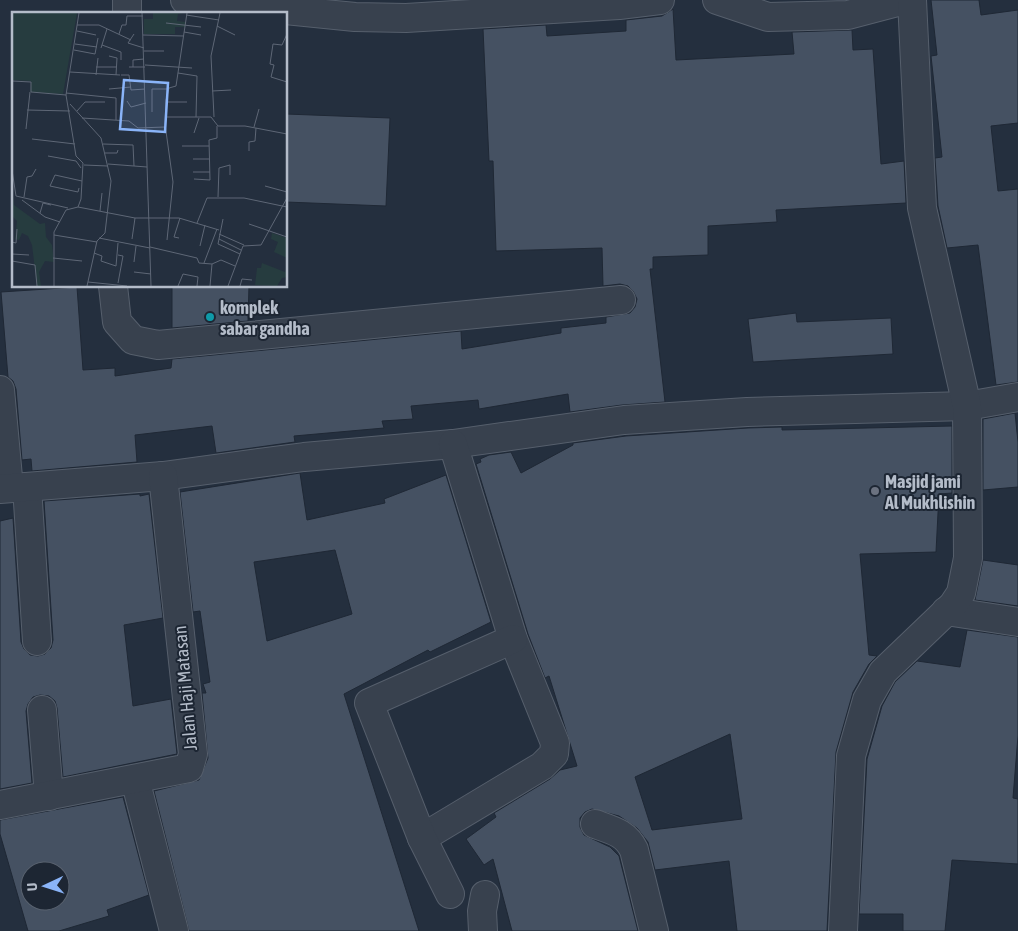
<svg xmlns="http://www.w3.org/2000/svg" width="1018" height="931" font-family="'Asap Condensed',sans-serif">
<rect width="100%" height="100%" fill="#242f3e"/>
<g fill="#455162" stroke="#1f2835" fill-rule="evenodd">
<polygon points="931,0 979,0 981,15 1018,10 1018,123 991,126 998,191 1018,189 1018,382 996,385 978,245 947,248 938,206 935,158 942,157 931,56 937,55"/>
<polygon points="673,9 676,60 794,54 792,32 852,30 853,50 873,49 881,164 904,161 906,203 776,210 777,222 708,226 708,255 653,257 653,269 650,269 665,402 622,405 570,412 568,394 479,409 478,400 411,406 413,419 382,421 384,428 294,436 295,442 216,453 212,426 135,435 137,462 32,471 31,459 22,460 16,389 13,381 8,377 1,292 77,287 83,370 115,368 115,376 171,368 172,359 461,331 462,349 561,333 561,328 606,323 606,317 630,313 635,307 637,299 633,291 628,286 620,284 603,286 602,248 496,251 493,161 489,161 483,29 546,25 547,36 626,31 626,20 662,16"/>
<polygon points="286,114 390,118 386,206 286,202"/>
<polygon points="172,286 249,286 248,321 172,328"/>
<polygon points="796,313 797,322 891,318 893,354 753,362 748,319"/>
<polygon points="1015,413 1018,442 1018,487 983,490 983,419"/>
<path d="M952,426V493L939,494L936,552L860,554L869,655L877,656L869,664L853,692L836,752L827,931H737L729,861L655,870L648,842L637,828L619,816L592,809L585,812L580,818V827L584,835L610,847L619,856L638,931H512L493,859L484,865L466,839L496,817L494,813L550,779L560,770L577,766L549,676L545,678L528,634L476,464L481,462L480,459L489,455L511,452L521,473L573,445V443L626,436L748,428L782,427V430ZM730,734L742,819L652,830L635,777Z"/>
<path d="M300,473L307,520L385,503L384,499L446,475L491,622L430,652L428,650L344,694L419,931H189L154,791L199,780L208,758L202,693H206L203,684L210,682L200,611L193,612L180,492ZM335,550L352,614L267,641L254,562Z"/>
<polygon points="140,494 140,496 149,494 163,618 124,625 133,706 171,699 177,754 63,777 57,708 55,701 49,696 40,695 33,697 28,704 26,711 32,783 0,789 0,521 13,518 21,642 24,649 30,655 38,656 45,654 51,648 53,640 44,501"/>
<polygon points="983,560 1018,565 1018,606 975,600"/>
<polygon points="967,630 1018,637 1018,736 1013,798 1018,799 1018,864 952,860 945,931 903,931 903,914 859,914 867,759 882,706 895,682 917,661 960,667"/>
<path d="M123,797L149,895L107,910L109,916L59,931H28L0,834V820ZM30,871H60V901H30Z"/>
</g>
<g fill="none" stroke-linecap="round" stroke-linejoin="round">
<g stroke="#565f6c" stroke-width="30">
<g id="minor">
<polyline points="185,0 355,17 406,18 619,5 660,0"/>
<polyline points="717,0 768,17 848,15 905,0"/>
<polyline points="127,14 127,0"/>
<polyline points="113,286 117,322 133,340 158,345 621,300"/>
<polyline points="0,390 9,488"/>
<polyline points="27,487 37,641"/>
<polyline points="0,489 163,476 304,457 453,444 624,420 747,412 967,406 1018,397"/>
<polyline points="946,611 1018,622"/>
<polyline points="42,710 49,796"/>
<polyline points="135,779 174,931"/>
<polyline points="0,805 189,768 193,754 163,476"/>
<path d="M595,824C612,830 626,833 634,850L654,931"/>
<polyline points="422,838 542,766 554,754 555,743 513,639 453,444"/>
<polyline points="450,894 422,838 369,703 513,639"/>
<polyline points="483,931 482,911 485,895"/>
<polyline points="843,931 851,756 867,700 883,672 953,605 961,593 968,558 967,406 922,208 912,0"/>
</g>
</g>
<use href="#minor" stroke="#38414e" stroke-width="28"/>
</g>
<circle fill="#0f9aa8" stroke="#1d2633" stroke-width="2" cx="210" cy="317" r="5"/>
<circle fill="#6b7280" stroke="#1d2633" stroke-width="2" cx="875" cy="491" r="5"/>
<g text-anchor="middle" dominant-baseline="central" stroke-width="4" stroke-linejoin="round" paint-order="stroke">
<g font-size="18" font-weight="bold" fill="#b4bcc9" stroke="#1d2633" text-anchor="start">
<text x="220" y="307">komplek<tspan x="220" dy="21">sabar gandha</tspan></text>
<text x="885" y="481">Masjid jami<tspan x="885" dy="21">Al Mukhlishin</tspan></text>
</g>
<g font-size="18" fill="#b4bcc9" stroke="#1d2633">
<text transform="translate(185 688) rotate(-95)">Jalan Haji Matasan</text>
</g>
</g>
<g transform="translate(12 12)">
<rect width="275" height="275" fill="#242f3e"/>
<path d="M0,1H65L51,82L18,80L19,69L0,68ZM141,1H171L166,2L165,9L174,10L173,15H163V22H132V7H141ZM0,176L2,193L28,212L33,211L34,225L40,233L42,250L33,249L27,260L29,274H25L20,233L16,224L10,221L7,228L3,227L5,209L0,204ZM260,221L275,226V246L262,240L266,230L259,227ZM250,251L273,260L275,254V265L270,266L265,274L243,273L245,256H249Z" fill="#263c3f"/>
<path fill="none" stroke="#5e6776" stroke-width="1" d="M130,1L139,274M174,3L207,8M154,11L189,15M65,13H87L119,28M205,14L223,23M65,19L84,23M172,20L189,23M107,22L110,13H114L115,4H131M122,22L116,31L132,36M275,22L270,33L261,32L258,52L262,53L259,65L275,70M131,23L172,24M63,32L85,35M90,33L109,40V48M89,36L95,17M62,38L83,42L86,26M132,39H152M97,44L105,46L104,63M133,53L180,56M84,55H104M117,55H133M121,55V48L132,47M58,60L108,63M166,61L185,64L184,105M84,63L86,46M109,63H117L119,78L133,77M0,69L19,70V80L54,83M97,77L119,75M200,79L219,78M54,81L104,86V108M115,89L119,95L134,91M154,90H175M58,92L89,126L99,169L93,221L85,229L75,274M15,98L58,99M65,99L73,90H93M140,100V77H156M154,105H199L206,114H233L275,122M202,105L199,44L208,1M70,106L117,109L126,116L153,115M242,115L247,97M14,117L18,80M182,121L187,106M20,127L63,132M91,132L121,133L122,154M170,134H197M237,139V130L243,129L244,116M93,141H105L106,138M36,144L64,149L69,156M181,147H197M96,152L135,155M72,153L96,154M0,158L4,184L56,196M181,160H198M182,167L198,168L197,128L205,126V114M253,174L275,180M67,176L66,180L38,174L43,163L70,169M12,185L15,165L20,164L24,157M206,185L207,156L218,153V163M10,188L33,205L48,210M66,195L123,206H167L207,218M88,199L90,181M28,201L31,191L39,193M211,207L207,227L229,238M185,211L195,186H232L275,195M237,212L275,225M207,222L232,233M42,223L85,230M87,226L138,236M167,226L162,225L168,206M120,227L123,206M207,227L206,232L228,242M155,228L161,170L153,112L154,88L157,76L164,74L175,1M0,230L4,231L5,217M188,234L193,213M138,235L185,246L187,251L200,252L209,248L223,254M82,241L90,244L89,249L104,254L106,231M0,242L17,243M106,243L111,244L106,271M41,246L70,249M0,249L23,253L25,274M122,250L124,234M192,251L205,217M122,260L139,262M76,270L115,274M42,274V220L54,198L66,195L69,187L71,151L64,144L54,83L67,1M166,274L171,262L186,265L185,274M198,274L200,252M216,274L231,234L249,233L275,186M228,274L230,267L240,268"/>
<path fill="#8ab4f8" fill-opacity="0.15" stroke="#8ab4f8" stroke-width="2.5" d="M112,68L156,71L153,120L108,117Z"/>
<rect width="275" height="275" fill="none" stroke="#b4bcc9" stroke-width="2.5"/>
</g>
<g transform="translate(45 886) rotate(266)"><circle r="24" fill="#1d2633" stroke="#59626f"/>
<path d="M0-4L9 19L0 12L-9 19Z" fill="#8ab4f8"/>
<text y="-8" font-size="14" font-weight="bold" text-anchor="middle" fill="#b4bcc9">U</text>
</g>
</svg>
